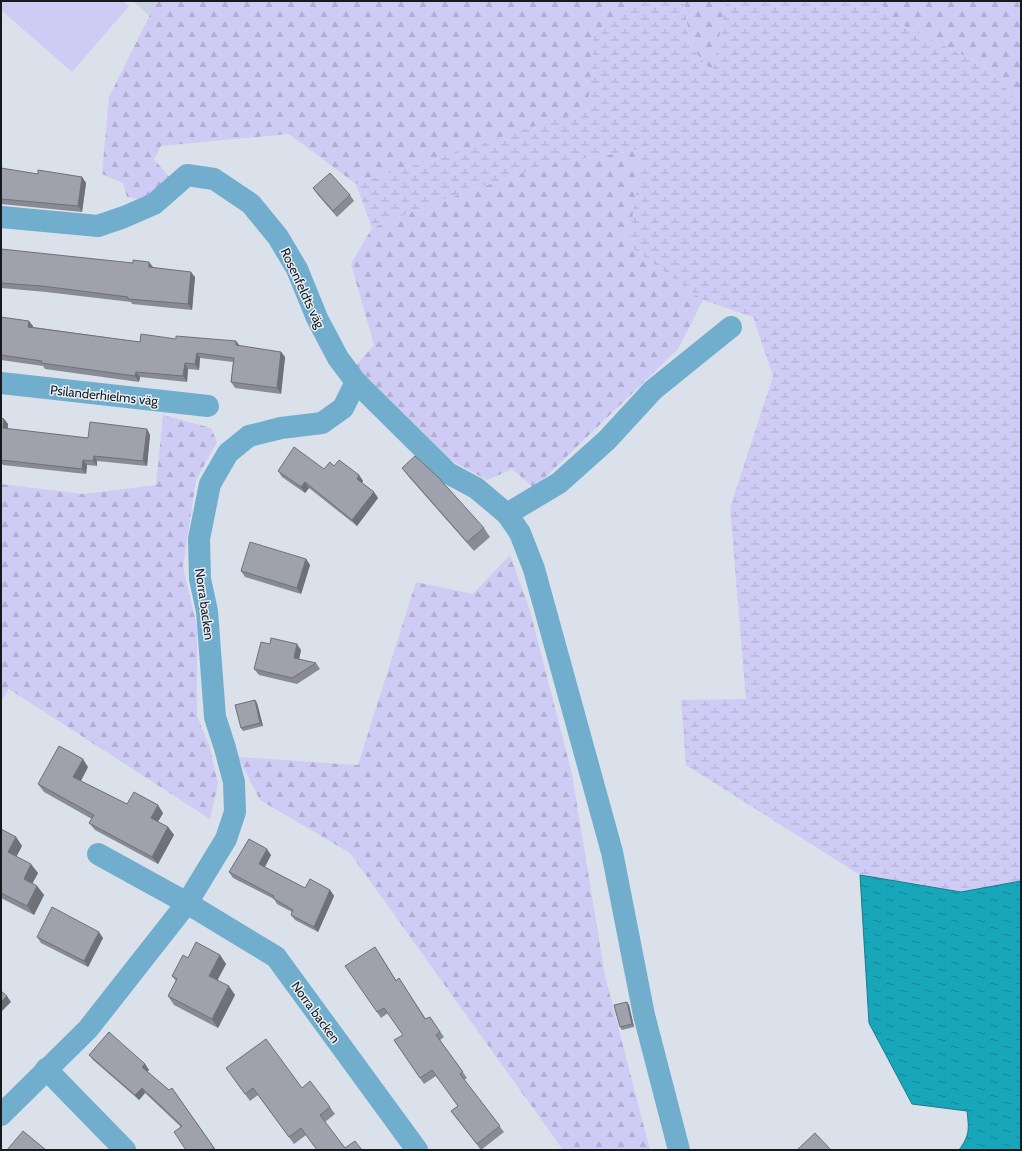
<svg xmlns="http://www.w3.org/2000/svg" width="1022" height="1151" font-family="Cabin,sans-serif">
<defs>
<pattern id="forest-firs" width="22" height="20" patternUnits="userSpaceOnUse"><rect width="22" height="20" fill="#cecbf5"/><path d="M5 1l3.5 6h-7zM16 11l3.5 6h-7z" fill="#b0aed1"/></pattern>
<pattern id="wetland-marsh" width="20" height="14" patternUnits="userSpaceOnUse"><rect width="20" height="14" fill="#cecbf5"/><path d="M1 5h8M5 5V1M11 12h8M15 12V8" fill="none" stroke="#b0aed1"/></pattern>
<pattern id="water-ripples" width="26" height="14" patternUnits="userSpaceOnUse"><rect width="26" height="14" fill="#18a6bb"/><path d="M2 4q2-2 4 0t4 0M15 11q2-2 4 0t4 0" fill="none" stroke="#158697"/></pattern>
</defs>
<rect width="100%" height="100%" fill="#dae1ea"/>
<polygon fill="#c7d4e2" points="133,1 157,1 151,17"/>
<g fill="url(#forest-firs)">
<polygon points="157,1 633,1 594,35 589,109 356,184 289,134 161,146 154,159 169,177 142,200 127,197 123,183 102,174 109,97"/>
<polygon points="684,1 727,1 712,71 690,46"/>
<polygon points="881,1 1021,1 1021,106 985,66 890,19"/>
<polygon points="644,149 628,245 703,300 678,349 534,488 512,469 487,480 447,458 355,367 374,345 351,264 372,228 431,204 550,164"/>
<polygon points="163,415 211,428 217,442 196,480 183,567 197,627 197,716 210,748 218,784 210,819 9,689 1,701 1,484 83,494 156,485"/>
<polygon points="510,555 530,611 572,774 605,976 650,1150 563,1150 350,853 260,800 238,757 358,765 416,582 473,594"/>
</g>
<polygon fill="url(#wetland-marsh)" points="633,1 684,1 690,46 712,71 727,1 881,1 890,19 985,66 1020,104 1021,881 962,892 860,875 686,765 681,700 746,699 730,508 773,376 753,317 703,300 628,245 643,149 550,164 431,204 372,228 356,184 588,109 594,35"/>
<polygon fill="#cecbf5" points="1,1 123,1 129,6 72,72 1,10"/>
<path fill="url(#water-ripples)" stroke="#187c8b" d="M860,875L961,892L1021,881V1150H959C970,1135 969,1129 967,1111L912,1104L869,1023Z"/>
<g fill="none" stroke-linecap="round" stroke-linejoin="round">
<g stroke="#71aecd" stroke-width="22">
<polyline points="1,217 98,226 124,217 154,204 187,175 214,179 251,204 278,237 297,269 317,318 338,358 356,382 448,473 476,488 507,514 520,533 534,569 612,852 644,1015 679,1150"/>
<polyline points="1,383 208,406"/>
<polyline points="507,514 559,483 607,440 653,390 731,327"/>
<polyline points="98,854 187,903 276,957 417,1150"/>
<polyline points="46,1069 125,1150"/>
<polyline points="1,1115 88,1029 187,903 226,839 235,812 234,782 225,748 215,717 207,611 200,579 199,539 210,484 228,453 249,436 281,428 322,423 343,408 356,382"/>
</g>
</g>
<g fill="#898b94">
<polygon points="1,168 38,174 82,177 86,183 82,212 1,204"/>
<polygon points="313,188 350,195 354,201 337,217 317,194"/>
<polygon points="1,249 153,267 195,277 192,310 132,304 131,302 46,292 1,288"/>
<polygon points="1,317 33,326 33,327 140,342 176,339 240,346 281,352 285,357 281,394 235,388 231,382 233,362 200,358 199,370 188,369 187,382 140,377 139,382 45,369 43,366 1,360"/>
<polygon points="1,418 4,419 8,424 8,429 88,438 147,429 150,435 147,466 97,461 97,466 87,465 86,474 3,465 1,462"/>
<polygon points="334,466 359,475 363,481 362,483 374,492 378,498 357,526 309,488 305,493 282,477 278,471 324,469"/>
<polygon points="402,468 484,528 490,537 474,551 408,476"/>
<polygon points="306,559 310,565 301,594 245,577 241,571"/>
<polygon points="301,650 299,659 316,663 320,669 297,684 259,675 254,669"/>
<polygon points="255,700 257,703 263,726 243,731 241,728"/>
<polygon points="88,767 81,781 127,804 163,813 158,822 168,827 174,835 158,864 95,830 89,823 92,819 44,792 38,784"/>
<polygon points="1,829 16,837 22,846 16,857 38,873 32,884 37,886 44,895 34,915 1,898"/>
<polygon points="271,855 265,867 305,888 330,890 334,896 318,932 295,920 291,915 292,912 277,904 274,899 233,878 229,872"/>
<polygon points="37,937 103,938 88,967 41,943"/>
<polygon points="379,953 396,980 399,978 426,1019 430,1017 444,1037 440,1040 467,1078 464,1080 504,1132 481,1150 451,1111 458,1106 436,1076 424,1084 394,1040 403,1035 388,1013 381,1018 377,1012"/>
<polygon points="220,955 226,964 217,980 235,995 218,1028 174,1005 168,996 176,981 172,976 188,958"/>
<polygon points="627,1002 629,1005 634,1027 622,1030 620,1027"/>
<polygon points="89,1055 145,1064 149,1070 147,1072 169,1090 172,1088 216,1150 186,1150 181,1127 145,1093 139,1100 93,1060"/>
<polygon points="226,1068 302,1088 330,1107 335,1114 325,1122 345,1148 362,1150 317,1150 306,1135 294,1144 258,1095 250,1101"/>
</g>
<g fill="#6f7178">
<polygon points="82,177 86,183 82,212 78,206"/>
<polygon points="149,262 153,267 149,267"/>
<polygon points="191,272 195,277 192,310 188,304"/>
<polygon points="29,321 33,326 32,332 28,327"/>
<polygon points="236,341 240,346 236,345"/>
<polygon points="281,352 285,357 281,394 277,388"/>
<polygon points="197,353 200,358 199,370 195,364"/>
<polygon points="185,363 188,369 187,382 183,376"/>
<polygon points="136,372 140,377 139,382 135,376"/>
<polygon points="4,419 8,424 7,434 3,428"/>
<polygon points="147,429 150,435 147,466 143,461"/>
<polygon points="94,456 97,461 97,466 93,461"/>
<polygon points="83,460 87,465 86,474 82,469"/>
<polygon points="359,475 363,481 361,485 357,479"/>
<polygon points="305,482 309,488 305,493 301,487"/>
<polygon points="374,492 378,498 357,526 352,520"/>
<polygon points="306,559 310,565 301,594 297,588"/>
<polygon points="297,644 301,650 298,664 294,658"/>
<polygon points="255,700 257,703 263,726 260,723"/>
<polygon points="83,759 88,767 79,784 73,777"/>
<polygon points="158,805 163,813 156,825 151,818"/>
<polygon points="168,827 174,835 158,864 152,857"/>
<polygon points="16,837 22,846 14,861 8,852"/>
<polygon points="267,849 271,855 263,870 259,864"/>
<polygon points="31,864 38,873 30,888 24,879"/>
<polygon points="37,886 44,895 34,915 27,906"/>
<polygon points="330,890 334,896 318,932 314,927"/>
<polygon points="99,932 103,938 88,967 84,961"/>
<polygon points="220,955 226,964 215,985 209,976"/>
<polygon points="229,986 235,995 218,1028 212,1019"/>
<polygon points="7,996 11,1002 1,1012 1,1002"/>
<polygon points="627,1002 629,1005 634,1027 632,1024"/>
<polygon points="145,1064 149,1070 146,1073 142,1067"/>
<polygon points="142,1088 145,1093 139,1100 135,1095"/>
</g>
<g fill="#9fa2ac" stroke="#6f7178">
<polygon points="1,168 38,174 38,170 82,177 78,206 1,199"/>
<polygon points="330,173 350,195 333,211 313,188"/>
<polygon points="1,249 133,263 133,260 149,262 149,267 191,272 188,304 128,299 128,297 42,286 1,283"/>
<polygon points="1,317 29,321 28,327 140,342 141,334 176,339 176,336 236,341 236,345 281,352 277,388 231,382 234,358 197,353 195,364 185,363 183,376 136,372 135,376 41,363 42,361 1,355"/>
<polygon points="1,418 4,419 3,428 88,438 90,422 147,429 143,461 94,456 93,461 83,460 82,469 1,460"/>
<polygon points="294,447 324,469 330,462 334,466 339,460 359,475 357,479 374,492 352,520 305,482 301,487 278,471"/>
<polygon points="415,456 438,477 484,528 467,542 402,468"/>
<polygon points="250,542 306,559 297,588 241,571"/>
<polygon points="271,638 297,644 294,658 316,663 292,678 254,669 261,642 270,644"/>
<polygon points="255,700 260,723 241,728 235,705"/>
<polygon points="59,746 83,759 73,777 127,804 134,792 158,805 151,818 168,827 152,857 89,823 94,815 38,784"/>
<polygon points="1,829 16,837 8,852 31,864 24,879 37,886 27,906 1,893"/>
<polygon points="249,839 267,849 259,864 305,888 310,879 330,890 314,927 291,915 293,910 273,898 274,896 229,872"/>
<polygon points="52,907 99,932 84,961 37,937"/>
<polygon points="196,942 220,955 209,976 229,986 212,1019 168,996 177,979 172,976 183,955 188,958"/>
<polygon points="375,947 396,981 399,978 425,1019 430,1017 440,1032 436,1035 463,1072 460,1074 500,1126 477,1144 451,1111 458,1106 432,1070 420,1078 394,1040 403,1035 384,1008 377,1012 345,966"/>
<polygon points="1,991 7,996 1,1002"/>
<polygon points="627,1002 632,1024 620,1027 614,1005"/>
<polygon points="109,1032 145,1064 142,1067 169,1090 172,1088 214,1148 211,1150 186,1150 174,1132 182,1126 142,1088 135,1095 89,1055"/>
<polygon points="266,1039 302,1088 310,1081 330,1107 320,1115 345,1148 355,1141 362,1150 317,1150 301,1128 289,1137 253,1088 245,1094 226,1068"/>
<polygon points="23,1131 46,1150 7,1150"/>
<polygon points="815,1133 831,1150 797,1150"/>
</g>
<g text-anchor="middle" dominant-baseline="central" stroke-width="3" stroke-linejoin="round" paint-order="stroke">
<g font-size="13" fill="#171a1c" stroke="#e7eff7">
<text transform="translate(303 288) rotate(65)">Rosenfeldts väg</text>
<text transform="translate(104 395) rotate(6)">Psilanderhielms väg</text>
<text transform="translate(205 604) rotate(82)">Norra backen</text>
<text transform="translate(316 1012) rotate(54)">Norra backen</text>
</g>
</g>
<rect width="1022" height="1151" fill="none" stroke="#171a1c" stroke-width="4"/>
</svg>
